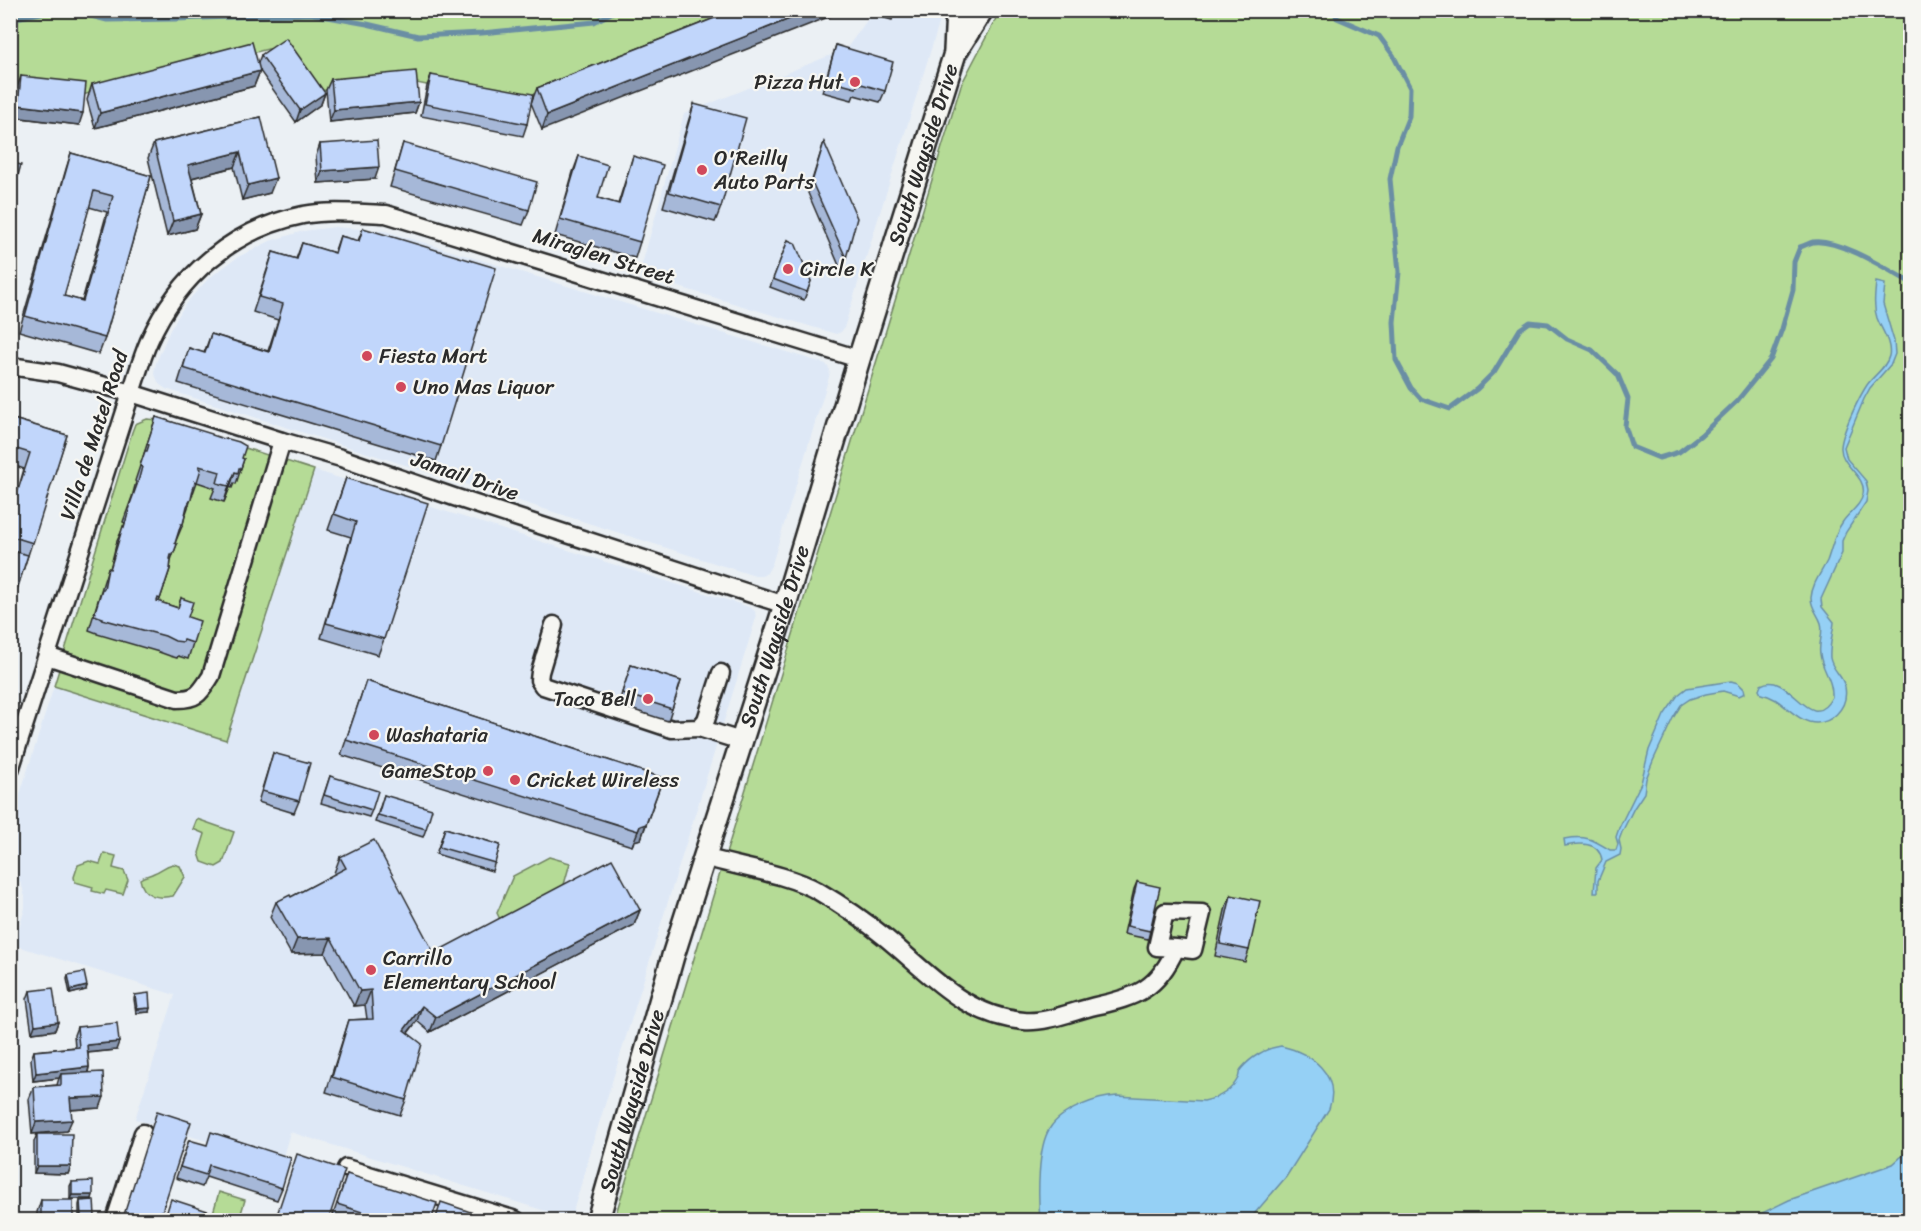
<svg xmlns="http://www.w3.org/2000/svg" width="1921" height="1231" font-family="Sriracha,sans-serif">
<rect width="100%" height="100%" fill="#ebf0f4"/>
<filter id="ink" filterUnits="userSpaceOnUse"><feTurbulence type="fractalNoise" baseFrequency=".0167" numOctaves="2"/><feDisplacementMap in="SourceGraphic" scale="12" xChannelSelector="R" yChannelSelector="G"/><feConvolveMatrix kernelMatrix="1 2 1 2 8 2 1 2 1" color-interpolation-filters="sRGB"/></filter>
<g filter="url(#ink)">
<g fill="#dee8f6">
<polygon points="865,11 943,11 844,328 841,332 836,334 639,275 684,114 846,49 868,19"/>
<polygon points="335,227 385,231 826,364 830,370 829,377 772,564 767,573 762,576 755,576 166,389 159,384 154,372 156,363 170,330 186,303 209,278 238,257 270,241 303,231"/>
<polygon points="314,470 749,607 755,611 756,618 593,1143 571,1219 290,1132 281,1164 135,1119 175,995 14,945 25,908 25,897 22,886 16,875 11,871 10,826 54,686 226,740"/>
</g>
<g fill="#b5db96" stroke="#708360" stroke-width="1.5">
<polygon points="11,11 768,11 532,103 529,106 412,82 317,91 285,47 268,49 82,95 11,86"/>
<polygon points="1000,11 1910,11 1910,1220 614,1220 961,85"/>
<polygon points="147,419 158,420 314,470 226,740 54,686 132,432 135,424"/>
<polygon points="197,819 234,832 223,863 216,867 202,862 199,853 205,834 193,829"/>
<polygon points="104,853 116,856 113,868 124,871 128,880 123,894 106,890 104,894 92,891 93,887 75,882 74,877 78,865 89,861 100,864"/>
<polygon points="549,857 570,863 560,899 504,928 497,913 513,876"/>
<path d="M173,864L180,866L185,877L173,896C158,899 143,897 140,879C145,875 149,876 154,873C162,870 164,866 173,864Z"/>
<polygon points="219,1192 245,1200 239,1220 213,1213"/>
</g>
<g fill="#95d0f5" stroke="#6b8ea4" stroke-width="1.5">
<path d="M1876,282L1885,284L1883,304L1894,341L1895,354L1891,364L1870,388L1864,399L1844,447L1847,459L1866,481L1868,491L1866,502L1846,532L1842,541V553L1821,599L1822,607L1834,622C1833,634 1829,646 1830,658C1832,670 1843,676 1845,687C1849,708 1830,727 1809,722C1791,717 1781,697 1761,694L1759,690L1761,685C1790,669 1810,738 1832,697C1833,680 1822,670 1820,654C1818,644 1824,633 1821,623C1818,614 1811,608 1811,598C1812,584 1821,573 1827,561C1832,548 1834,534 1842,523C1848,513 1861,506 1863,494C1867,476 1840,466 1841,447C1842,432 1859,397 1867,385C1874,375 1886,368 1889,356C1892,343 1881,329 1877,318C1873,306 1875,294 1876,282Z"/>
<path d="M1731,681L1738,683L1744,689L1745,693L1739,696L1723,691L1706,694L1690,699L1681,705L1673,718L1653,761L1646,779L1644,793L1634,808L1622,832L1619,840L1621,849L1620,855L1606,862L1598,881V892H1594L1596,868L1602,860C1599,841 1579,843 1565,846L1564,839C1586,835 1592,839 1610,850H1616L1618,844L1616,837L1619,828L1641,783L1649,750L1664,715L1678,695L1687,688Z"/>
<path d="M1281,1046C1311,1053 1341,1074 1329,1109L1286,1177L1249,1220H1040C1038,1198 1037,1147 1050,1128C1061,1110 1097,1097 1117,1096L1204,1101C1218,1098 1231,1092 1238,1078C1240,1073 1238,1073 1241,1069C1251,1057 1266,1048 1281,1046Z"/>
<polygon points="1910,1149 1910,1220 1748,1220 1789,1200 1893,1164"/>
</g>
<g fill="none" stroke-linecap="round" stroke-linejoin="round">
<g stroke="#6b8ea4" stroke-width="5">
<polyline points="67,10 107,20 175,19 311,14 367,24 418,36 482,33 594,22 617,10"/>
<path d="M1334,10L1337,18L1379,36L1393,55L1410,88L1409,116L1397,146L1390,179L1399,272L1394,322L1396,360L1411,388L1421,399L1450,409L1477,389L1494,372L1520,329L1530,322L1548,324L1567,339L1592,350L1618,375L1628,399L1625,426L1632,447L1659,458L1679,452L1701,435L1737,401L1771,359L1782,329L1793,290L1794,262L1800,247C1804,246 1809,243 1813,242C1838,238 1888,270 1910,282"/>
<polyline points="10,19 57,10"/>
</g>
<g stroke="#2b2b2b" stroke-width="21">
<g id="minor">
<polyline points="10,366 58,373 131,393 282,441 341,458 454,497 785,605"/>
<polyline points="554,625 540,672 539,680 543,686 672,729 699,728 706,720 721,673"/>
<path d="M47,656L177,699C198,699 200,693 211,676L282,441"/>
<polyline points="699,728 741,741"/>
<path d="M10,770L131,393C137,375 142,357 149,341C178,276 233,229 303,215C330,210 358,213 386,214L859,359"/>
<path d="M704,857C738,867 788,874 818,891C842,905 864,920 886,938C929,973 964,1016 1024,1021C1046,1023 1074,1011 1095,1006C1137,997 1158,989 1176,948L1193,950L1202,913L1165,912L1157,947L1176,948"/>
<polyline points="346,1168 516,1220"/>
<polyline points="115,1220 143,1133"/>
</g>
</g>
<g stroke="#2b2b2b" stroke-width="26">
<g id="major">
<polyline points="955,50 957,10"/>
<path id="s1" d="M598,1220L673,956L785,605L859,359L950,69L955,53L982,10"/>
</g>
</g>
<use href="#minor" stroke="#f6f6f2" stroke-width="16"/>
<use href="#major" stroke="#f6f6f2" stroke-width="21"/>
</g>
<g fill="#a6b8d8" stroke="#2b2b2b" stroke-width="1.5" fill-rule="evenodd">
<polygon points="735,10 542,130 531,103 537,88"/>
<polygon points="869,10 895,10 892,20 871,14"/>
<polygon points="836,45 885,91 880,102 854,95 852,100 822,92"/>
<polygon points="261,55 325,93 321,104 296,122 260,71 254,86 95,128 87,100 92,84 258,63"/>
<polygon points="431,75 527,124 523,136 421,116 427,86"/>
<polygon points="21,76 79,125 13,117 17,87"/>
<polygon points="331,79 419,102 415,113 329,122 326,90"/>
<polygon points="694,104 721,207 715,222 663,207 689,119"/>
<polygon points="261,117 270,193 242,200 234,167 192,178 201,214 195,229 167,236 148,158 154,143"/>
<polygon points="824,142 846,258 841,270 808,193"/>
<polygon points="403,143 529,210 523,225 390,187"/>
<polygon points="320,144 375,179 318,183 316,156"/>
<path d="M71,153L151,176L105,338L99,354L19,331L66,169ZM89,207L107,212L82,301L64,296Z"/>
<polygon points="579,156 598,198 618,204 633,156 640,242 635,258 555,235 573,172"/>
<polygon points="363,228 441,446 436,461 178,383 189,348 204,353 211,334 268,351 278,320 253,312 273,252 296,259 302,243 334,253 340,236 358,241"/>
<polygon points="788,240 811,281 804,300 770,287"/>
<polygon points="156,417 212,435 242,458 244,459 236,484 234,483 232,488 230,487 224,502 211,498 215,488 197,482 185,516 183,524 175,543 177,544 171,560 170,569 159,602 178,608 181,598 188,617 193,643 188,659 178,656 177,658 170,656 159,652 97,634 97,633 89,630 103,584 108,568 110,569 117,541 124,526 125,523 123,522 132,497 136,482 135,481"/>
<polygon points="10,418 67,435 10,611 10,487 18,490 24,469 10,464"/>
<polygon points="346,478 384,639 378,655 321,638 351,537 328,530"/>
<polygon points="631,665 681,681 668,721 618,705"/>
<polygon points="366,681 663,778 641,839 634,841 632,846 341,755"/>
<polygon points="273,753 299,801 294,813 258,802"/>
<polygon points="330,776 372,810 369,817 321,803"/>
<polygon points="384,795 426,829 423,837 375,822"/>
<polygon points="445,828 500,845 492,871 436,854"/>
<polygon points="340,857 434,953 640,910 634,925 430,1032 417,1021 408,1033 406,1100 400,1115 326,1092 349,1020 367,1019 365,1005 354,1006 325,953 291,954 270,917 276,902 291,897 335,874 334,873"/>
<polygon points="1137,882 1150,931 1148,939 1124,934 1134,889"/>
<polygon points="1231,895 1249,950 1245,962 1215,956 1226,906"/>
<polygon points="68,975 86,990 70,994 67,979"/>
<polygon points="30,991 58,1022 55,1030 32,1033 27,999"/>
<polygon points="135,995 149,1012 136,1013 134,999"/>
<polygon points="77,1027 116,1050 88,1053 89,1067 88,1073 100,1108 71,1110 67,1131 32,1134 29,1099 34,1087 57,1085 59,1078 33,1081 31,1059 34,1051 75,1047 74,1035"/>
<polygon points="37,1134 71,1166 68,1174 34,1173 34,1142"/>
<polygon points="189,1140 282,1188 277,1200 206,1177 202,1187 176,1178"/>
<polygon points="347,1174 431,1221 349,1221 333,1215"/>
<polygon points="72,1182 92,1199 70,1199 70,1186"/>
<polygon points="41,1200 73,1221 37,1221 37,1212"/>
<polygon points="80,1201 94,1219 79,1220 79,1205"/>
</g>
<g fill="#8796b0" stroke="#2b2b2b" stroke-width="1.5">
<polygon points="812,10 846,10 542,130 547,115"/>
<polygon points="260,71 254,86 95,128 100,113"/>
<polygon points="325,93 321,104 296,122 300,110"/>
<polygon points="419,102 415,113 329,122 334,110"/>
<polygon points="18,105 83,113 79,125 13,117"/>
<polygon points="240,152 234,167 183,180 188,165"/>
<polygon points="379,167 375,179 318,183 322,171"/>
<polygon points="276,178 270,193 242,200 248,185"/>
<polygon points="201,214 195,229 167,236 173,221"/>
<polygon points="235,472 230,487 224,502 229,486"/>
<polygon points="646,824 641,839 634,841 632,846 640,826"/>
<polygon points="640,910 634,925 430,1032 436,1017"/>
<polygon points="331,938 325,953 291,954 297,939"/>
<polygon points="87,986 86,990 70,994 71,990"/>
<polygon points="371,990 365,1005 354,1006 360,991"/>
<polygon points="422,1006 417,1021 398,1045 404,1030"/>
<polygon points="150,1008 149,1012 136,1013 137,1009"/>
<polygon points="58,1022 55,1030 32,1033 35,1025"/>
<polygon points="119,1042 116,1050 84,1053 87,1045"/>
<polygon points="89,1067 87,1075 61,1074 59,1078 33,1081 36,1073"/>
<polygon points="104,1097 100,1108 66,1110 70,1098"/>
<polygon points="72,1120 67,1131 32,1134 36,1122"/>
<polygon points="37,1166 71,1166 68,1174 34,1173"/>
<polygon points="72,1195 93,1195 92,1199 70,1199"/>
<polygon points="81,1216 95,1216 94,1219 79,1220"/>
</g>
<g fill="#c1d6fb" stroke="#2b2b2b" stroke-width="1.5" fill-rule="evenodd">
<polygon points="735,10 812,10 547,115 537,88"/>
<polygon points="286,38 325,93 300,110 261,55"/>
<polygon points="252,42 260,71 100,113 92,84"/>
<polygon points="836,45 893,62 885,91 858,83 856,88 826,80"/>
<polygon points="416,71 419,102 334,110 331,79"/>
<polygon points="431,75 533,94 527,124 425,104"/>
<polygon points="21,76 86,83 83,113 18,105"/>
<polygon points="694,104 746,118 721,207 669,192"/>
<polygon points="261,117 276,178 248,185 240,152 188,165 201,214 173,221 154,143"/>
<polygon points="377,140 379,167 322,171 320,144"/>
<polygon points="824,142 857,218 846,258 812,182"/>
<polygon points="403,143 537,182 529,210 395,171"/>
<path d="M71,153L151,176L105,338L25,316ZM94,191L113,196L83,301L64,296Z"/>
<polygon points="579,156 608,165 598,198 619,204 633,156 663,165 640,242 560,219"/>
<polygon points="10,162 21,165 10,202"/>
<polygon points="363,228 496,268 441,446 183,368 189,348 205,353 211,334 269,352 283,304 259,297 273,252 297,259 302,243 335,253 340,236 359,241"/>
<polygon points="788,240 795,243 811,281 807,292 773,279"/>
<polygon points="156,417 212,434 212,435 224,439 225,438 239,442 246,446 242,458 244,459 241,468 239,468 238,473 235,472 229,486 217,483 220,472 199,466 199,468 201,469 197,482 195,481 191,499 187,506 183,524 181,524 175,543 177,544 173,555 171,555 170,559 171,560 170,569 160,599 158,598 157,601 178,608 181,598 193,602 188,617 200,621 193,643 184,640 183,642 175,641 165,636 102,619 103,618 94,615 102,589 104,589 108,568 110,569 111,566 123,526 124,527 130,507 129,507 138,482 142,467 140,466 145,451 147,451 149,445 147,444"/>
<polygon points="10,418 67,435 33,543 10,536 10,528 13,520 10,519 10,487 18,490 30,453 10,447"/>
<polygon points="346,478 428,503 384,639 326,623 356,522 334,514"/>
<polygon points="10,550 28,555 10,611"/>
<polygon points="631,665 681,681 672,709 622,693"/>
<polygon points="366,681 663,778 646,824 640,826 638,831 346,740"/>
<polygon points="273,753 310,763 299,801 262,791"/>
<polygon points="330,776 378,791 372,810 324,795"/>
<polygon points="384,795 432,809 426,829 378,815"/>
<polygon points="445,828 500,845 495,863 439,847"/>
<polygon points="374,840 434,953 612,859 640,910 436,1017 422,1006 404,1030 422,1044 406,1100 332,1077 349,1020 373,1019 371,990 360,991 331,938 297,939 276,902 290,895 291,897 346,868 340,857"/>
<polygon points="1137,882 1160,887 1150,931 1127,926"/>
<polygon points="1231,895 1260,901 1249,950 1220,944"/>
<polygon points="84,972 87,986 71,990 68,975"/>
<polygon points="53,988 58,1022 35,1025 30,991"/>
<polygon points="149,993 150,1008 137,1009 135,995"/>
<polygon points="117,1023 119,1042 87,1045 89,1067 36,1073 34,1051 79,1047 77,1027"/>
<polygon points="103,1072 104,1097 70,1098 72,1120 36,1122 34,1087 61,1085 61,1074"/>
<polygon points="157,1111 191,1122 159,1221 122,1221"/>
<polygon points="211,1132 291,1158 282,1188 209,1165 206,1175 180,1167 189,1140 207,1145"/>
<polygon points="37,1134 72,1134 71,1166 37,1166"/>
<polygon points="297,1154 345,1170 328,1221 275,1221"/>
<polygon points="347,1174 437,1203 431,1221 390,1221 337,1204"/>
<polygon points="93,1181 93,1195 72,1195 72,1182"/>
<polygon points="171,1199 238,1221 164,1221"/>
<rect x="41" y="1200" width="32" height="21"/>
<polygon points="94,1200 95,1216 81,1216 80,1201"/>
<polygon points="441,1202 497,1221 435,1221"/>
</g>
</g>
<g fill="#d1495b" stroke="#f6f6f2" stroke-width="2">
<circle cx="855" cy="82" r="6"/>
<circle cx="702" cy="170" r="6"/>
<circle cx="788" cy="269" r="6"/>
<circle cx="367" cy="356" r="6"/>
<circle cx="401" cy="387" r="6"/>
<circle cx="648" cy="699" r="6"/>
<circle cx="374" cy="735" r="6"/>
<circle cx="488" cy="771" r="6"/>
<circle cx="515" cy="780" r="6"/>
<circle cx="371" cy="970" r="6"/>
</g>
<g text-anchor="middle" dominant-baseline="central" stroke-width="4.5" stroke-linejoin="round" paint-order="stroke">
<g font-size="21" fill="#2b2b2b" stroke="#f6f6f2" text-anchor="start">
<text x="843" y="82" text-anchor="end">Pizza Hut</text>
<text x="714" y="158">O'Reilly<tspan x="714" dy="24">Auto Parts</tspan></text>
<text x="800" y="269">Circle K</text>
<text x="379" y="356">Fiesta Mart</text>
<text x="413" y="387">Uno Mas Liquor</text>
<text x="636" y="699" text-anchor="end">Taco Bell</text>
<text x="386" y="735">Washataria</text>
<text x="476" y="771" text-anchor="end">GameStop</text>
<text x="527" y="780">Cricket Wireless</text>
<text x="383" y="958">Carrillo<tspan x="383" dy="24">Elementary School</tspan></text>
</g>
<g font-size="21" fill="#2b2b2b" stroke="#f6f6f2">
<text stroke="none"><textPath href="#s1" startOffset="1114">South Wayside Drive</textPath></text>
<text transform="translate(604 256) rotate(17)">Miraglen Street</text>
<text transform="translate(94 435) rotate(-72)">Villa de Matel Road</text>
<text transform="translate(465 476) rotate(19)">Jamail Drive</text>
<text stroke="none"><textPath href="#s1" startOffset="610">South Wayside Drive</textPath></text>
<text stroke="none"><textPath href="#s1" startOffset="124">South Wayside Drive</textPath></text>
</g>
</g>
<rect width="1921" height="1231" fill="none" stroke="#f6f6f2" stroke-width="36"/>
<rect x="18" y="18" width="1885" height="1195" fill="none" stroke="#2b2b2b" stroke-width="2" filter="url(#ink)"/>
</svg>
